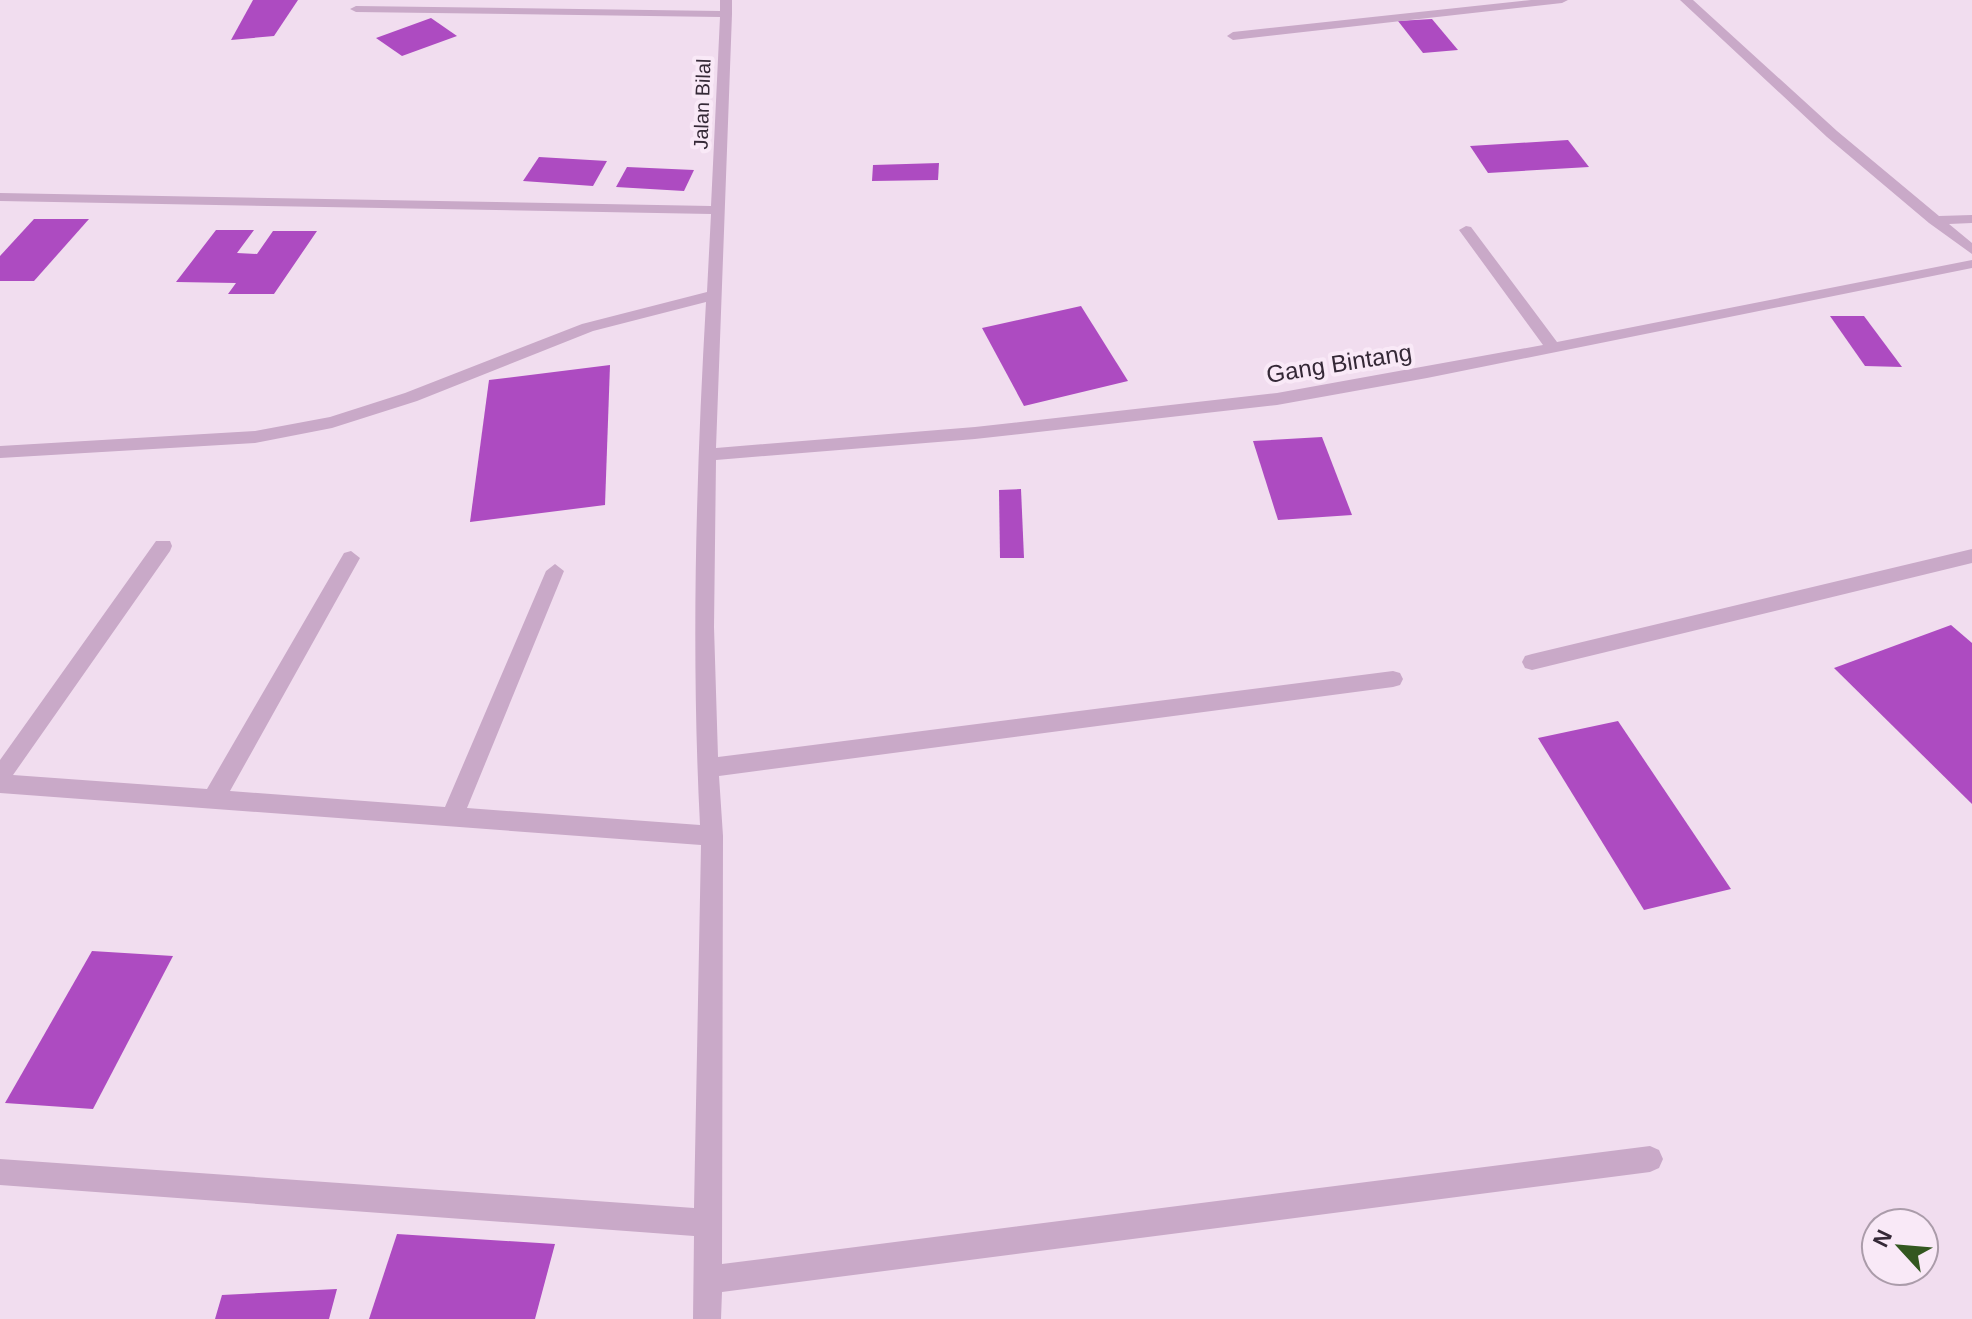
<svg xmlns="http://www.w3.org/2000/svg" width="1972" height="1319" font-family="Helvetica,sans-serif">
<rect width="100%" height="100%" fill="#f1ddef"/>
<g fill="#ad4bc1">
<polygon points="253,0 298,0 274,36 231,40"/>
<polygon points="431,18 457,36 402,56 376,38"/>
<polygon points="1432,19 1458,50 1423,53 1398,21"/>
<polygon points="1568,140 1589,167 1488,173 1470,146"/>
<polygon points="539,157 607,161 593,186 523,181"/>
<polygon points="939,163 938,180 872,181 873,165"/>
<polygon points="627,167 694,170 684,191 616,187"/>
<polygon points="34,219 89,219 34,281 0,281 0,256"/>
<polygon points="216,230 254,230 237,253 257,254 273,231 317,231 274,294 228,294 236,283 176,282"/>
<polygon points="1081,306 1128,381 1024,406 982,328"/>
<polygon points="1830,316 1864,316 1902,367 1865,366"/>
<polygon points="610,365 605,505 470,522 489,380"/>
<polygon points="1322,437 1352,515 1278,520 1253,441"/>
<polygon points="1021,489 1024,558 1000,558 999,490"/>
<polygon points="1951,625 1972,643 1972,804 1834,668"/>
<polygon points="1618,721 1731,889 1644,910 1538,738"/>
<polygon points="92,951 173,956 93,1109 5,1103"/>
<polygon points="397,1234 555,1244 535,1319 369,1319"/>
<polygon points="337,1289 329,1319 215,1319 222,1295"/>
</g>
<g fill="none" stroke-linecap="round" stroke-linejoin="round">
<g fill="#c9a9c8" fill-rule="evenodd">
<path d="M720,0H732V14L716,448L975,427L1277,393L1543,345L1459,230L1466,226L1471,227L1557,342L1972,260V268L1427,378L1277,405L975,439L716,460L714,627L718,757L1393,671L1400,673L1403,679L1400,685L1393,687L719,776L723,836L722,1264L1650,1146L1659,1150L1663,1159L1659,1168L1650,1172L722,1292L721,1319H693L694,1236L0,1185V1159L694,1208L701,845L0,793V760L156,541H170L172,546L170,551L13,775L207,789L344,553L351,551L360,558L230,791L445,807L546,571L555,564L564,571L467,808L700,825C691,651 696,476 706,302L593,331L417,401L332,428L255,443L0,458V446L255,431L330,417L405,393L582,324L707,292L711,214L0,201V193L711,206L720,17L356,12L350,9L356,6L720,11Z"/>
<polygon points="1531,0 1568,0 1562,3 1233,40 1227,36 1233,32"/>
<polygon points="1680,0 1693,0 1837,131 1939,216 1972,215 1972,223 1949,224 1972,243 1972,254 1929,223 1827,137"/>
<polygon points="1972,549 1972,563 1532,670 1525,668 1522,662 1525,656 1532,654"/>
</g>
</g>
<g text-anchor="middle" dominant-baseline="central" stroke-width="8" stroke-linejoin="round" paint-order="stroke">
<g font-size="20" fill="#352937" stroke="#f9e9f7">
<text transform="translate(702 104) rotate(-88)">Jalan Bilal</text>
</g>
<g font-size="24" fill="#352937" stroke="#f9e9f7">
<text transform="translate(1339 363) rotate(-9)">Gang Bintang</text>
</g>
</g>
<g transform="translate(1900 1247) rotate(296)"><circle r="38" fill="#f9e9f7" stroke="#ab9caa" stroke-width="2"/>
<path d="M0-6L14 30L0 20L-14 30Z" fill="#335720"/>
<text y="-12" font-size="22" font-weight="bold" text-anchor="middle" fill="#352937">N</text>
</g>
</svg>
